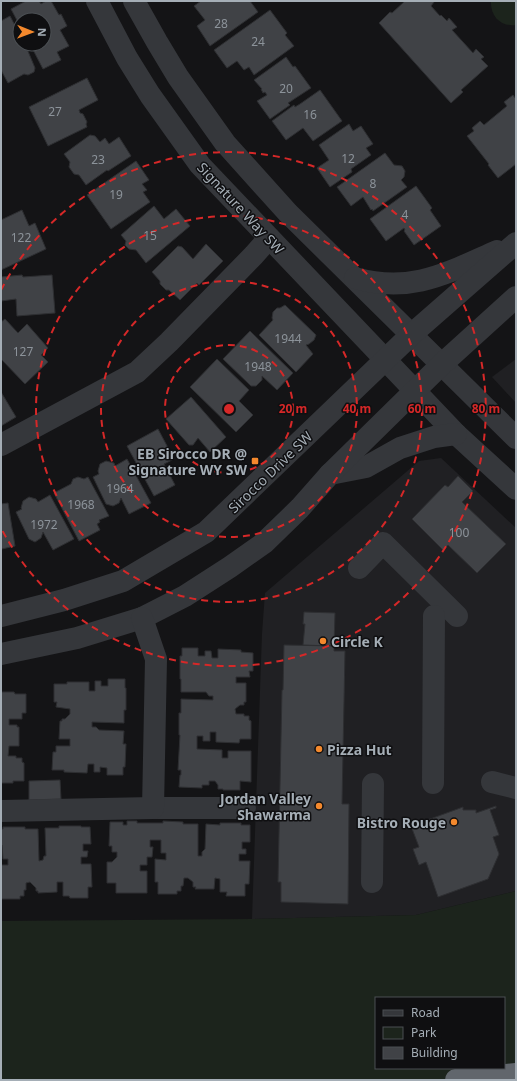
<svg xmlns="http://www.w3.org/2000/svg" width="517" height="1081" font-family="'Noto Sans',sans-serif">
<rect width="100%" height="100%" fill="#141416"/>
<g fill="#202023">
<polygon points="516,359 516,403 492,377"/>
<polygon points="441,458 516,528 516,891 416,915 252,919 262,634 265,593 419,461"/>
</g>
<g fill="#1c241c" fill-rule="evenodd">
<path d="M491,1H516V25C501,27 490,16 491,1Z"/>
<path d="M516,891V1080H1V921L252,919L416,915ZM376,998H504V1068H376Z"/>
</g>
<g fill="#404246" stroke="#2e2f32">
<polygon points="26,1 39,1 41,4 46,1 51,1 59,15 61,14 67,26 60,30 69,46 57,52 61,60 43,69 30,44 44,44 44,20 20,20 20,26 11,9"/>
<polygon points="201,1 250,1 258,12 210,46 197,26 205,20 194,6"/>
<polygon points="405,1 433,1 434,2 431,6 440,16 441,15 447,21 449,18 457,27 452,30 473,53 476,49 484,57 481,59 488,66 461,90 463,92 451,103 379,23 390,12 392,13"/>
<polygon points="270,10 287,33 285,35 294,46 254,75 249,67 244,70 237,61 227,68 214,50"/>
<polygon points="10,16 20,35 20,44 25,44 35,68 34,72 28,75 24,74 8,83 1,70 1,21"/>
<polygon points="286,57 293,67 295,66 311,88 288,103 290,105 270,119 257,101 267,95 265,92 263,93 261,89 262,89 254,80"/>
<polygon points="87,78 98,100 79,110 80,113 83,114 87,122 86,124 87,127 48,146 29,107"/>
<polygon points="320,90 342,121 313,141 303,128 286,140 272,121 294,105 295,107 300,104"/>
<polygon points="513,95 515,98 516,97 516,164 498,178 488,165 489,164 467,136 474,131 472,128 480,121 484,125 507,106 504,102"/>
<polygon points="349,124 353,131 361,126 373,144 366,148 371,155 351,169 352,172 330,187 317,168 329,160 319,145"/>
<polygon points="90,135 95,136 100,142 105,138 109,144 119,137 131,156 108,171 107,170 86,185 79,175 74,174 69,167 70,162 64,154"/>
<polygon points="385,153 394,165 402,166 405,171 404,177 401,180 407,187 373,211 372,209 371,210 363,197 351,206 337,187"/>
<polygon points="136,161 149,180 142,184 147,190 143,192 150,202 111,229 87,195"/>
<polygon points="416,186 432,208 430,210 441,226 414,245 404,231 405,230 404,228 386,241 370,219"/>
<polygon points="154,206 164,219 176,209 190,226 146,263 136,250 129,249 125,245 126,241 121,235"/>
<polygon points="22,210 29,226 35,223 46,249 1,270 1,220"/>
<polygon points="206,244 223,261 199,285 197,283 180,300 169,290 166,290 160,284 160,281 152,272 178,246 182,247 193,259"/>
<polygon points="22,275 23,277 52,275 55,313 17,316 16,299 1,301 1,277"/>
<polygon points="285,305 316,335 314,340 309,344 306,345 313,354 296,372 259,335 273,320 272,318 273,312 277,308 280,308"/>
<polygon points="5,319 18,333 27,324 48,348 41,355 48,362 25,384 1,359 1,322"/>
<polygon points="250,331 293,373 277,390 262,376 262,380 256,386 251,386 223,359"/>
<polygon points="217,359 249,390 239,401 253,415 236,432 190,387"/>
<polygon points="1,392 16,417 1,426"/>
<polygon points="191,397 226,437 210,452 198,438 193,445 189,445 166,419"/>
<polygon points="158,429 174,459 164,464 175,485 154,496 127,446"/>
<polygon points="127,459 151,503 129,514 121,498 119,503 113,506 106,504 93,477 99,474 98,471 100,464 106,461 114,463 115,466"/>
<polygon points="458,476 473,491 462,502 506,544 477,573 448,545 443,550 412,519 445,485 448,487"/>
<polygon points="78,477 84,479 88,477 109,516 99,520 100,522 97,524 100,530 79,541 54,493 71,484 73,479"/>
<polygon points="50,495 74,539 53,550 43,532 41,538 35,542 29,539 16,512 22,509 21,508 23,501 29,497 36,499 38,502"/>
<polygon points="8,503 15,546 2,549 1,548 1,504"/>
<polygon points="304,612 335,613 334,646 303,645 305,624 303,624"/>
<polygon points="284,645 334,646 334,651 345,651 342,804 349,804 348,904 281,902 281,882 278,882 282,690 283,690"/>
<polygon points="182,648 198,648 198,656 205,656 205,651 211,651 212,658 218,658 218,649 241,650 241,652 253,653 253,671 249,671 250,677 236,677 236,683 246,683 246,702 244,702 244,705 240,705 235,709 236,714 244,714 244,716 249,716 249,720 251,721 251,739 240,739 239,743 216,742 216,732 210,732 210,741 203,741 203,736 197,736 197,749 222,750 222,758 228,758 228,751 251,751 251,782 240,781 240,790 223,790 223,789 218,789 218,785 215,781 209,781 209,785 202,785 202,788 179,787 180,775 181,775 181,770 178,770 180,735 179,735 179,713 181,713 181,699 213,700 213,696 209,696 206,692 181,692 181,679 180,679 180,656 182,656"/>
<polygon points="108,679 125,679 125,688 126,688 126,710 124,710 124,723 92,722 92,727 96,727 99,730 124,731 123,744 126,744 125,767 123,767 123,775 107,775 107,768 100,767 100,772 94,772 94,764 88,764 87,773 64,772 64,770 52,770 53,752 56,752 56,746 70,746 70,739 59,739 60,721 62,721 62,719 65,719 70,714 70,709 56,707 57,702 54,702 54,684 67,684 67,682 89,682 89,691 95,691 95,681 101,681 101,686 108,686"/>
<polygon points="1,692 14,692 15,694 26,694 26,713 22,713 22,719 9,719 9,725 17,725 17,727 19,727 19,746 9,746 8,756 16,756 16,758 22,758 22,762 24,763 24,781 13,781 13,783 1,783"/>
<polygon points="60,780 61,799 29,800 29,781"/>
<polygon points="496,806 496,808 490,810 499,835 493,837 499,854 488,879 438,897 426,862 419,865 413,849 419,847 411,826 463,807 463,810 476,810 476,813"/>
<polygon points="127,821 137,821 137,823 163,823 163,821 183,822 183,824 198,824 198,856 202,856 202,852 205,849 206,824 220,825 220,823 241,823 241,825 250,825 250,842 242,842 242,849 246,849 246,854 239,854 239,861 250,861 249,884 245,884 245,896 226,896 227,892 220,892 220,879 215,878 214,889 195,889 196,887 193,887 193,882 188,878 184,878 183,886 181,886 181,891 177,891 177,894 158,894 158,882 155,882 155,859 166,860 166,853 161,853 161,840 150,840 150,847 153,847 152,857 147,857 147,865 140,865 140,871 147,871 147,893 116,893 116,883 107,883 107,862 112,862 117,857 117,852 112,852 112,846 109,846 110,822 123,822 123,825 127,825"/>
<polygon points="59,826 81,826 81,827 90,827 91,844 83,844 83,851 88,851 87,857 81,857 81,864 91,864 92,887 88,887 88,898 70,898 69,896 63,896 63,882 57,882 57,892 38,893 38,891 36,891 36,888 30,882 26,883 26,890 24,890 24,896 20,896 20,899 1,899 1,865 8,865 8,859 3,859 2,845 1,845 1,829 3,829 3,827 25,827 25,829 38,829 39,861 43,860 44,856 46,856 45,828 59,828"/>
</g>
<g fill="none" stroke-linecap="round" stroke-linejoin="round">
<g stroke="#35373b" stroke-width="22">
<polyline points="97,1 127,58 150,95 200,165 456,434 516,489"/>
<polyline points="134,1 157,42 178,77 225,143 288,213 516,438"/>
<path d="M355,278C411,294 447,273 497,251"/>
<polyline points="1,445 137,372 169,342 254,255 269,238"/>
<polyline points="330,474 366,467 400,448 434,437 456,434"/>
<polyline points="359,568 383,543 457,616"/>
<polyline points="1,616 64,600 123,581 206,532 412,334 516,243"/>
<polyline points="1,654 77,638 142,618 185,596 230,567 264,543 300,508 330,474 441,365 516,297"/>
<polyline points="492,782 516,788"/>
<polyline points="433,783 434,616"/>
<polyline points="153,808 245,808"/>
<polyline points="1,811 153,808 156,659 142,618"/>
<polyline points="372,882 373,784"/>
</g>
<polyline stroke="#61666c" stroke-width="22" points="456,1080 516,1074"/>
</g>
<g fill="none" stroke="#d62828" stroke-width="2" stroke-dasharray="7 5">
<circle cx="229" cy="409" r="64"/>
<circle cx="229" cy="409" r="128"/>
<circle cx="229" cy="409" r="193"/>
<path d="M1 290A257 257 0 1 1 1 528"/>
</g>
<g fill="#f4892d" stroke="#0f0f11" stroke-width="1.5">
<rect x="251" y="457" width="8" height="8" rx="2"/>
<circle cx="323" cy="641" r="4"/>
<circle cx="319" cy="749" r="4"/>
<circle cx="319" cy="806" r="4"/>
<circle cx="454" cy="822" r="4"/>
</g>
<g text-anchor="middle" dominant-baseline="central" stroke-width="3" stroke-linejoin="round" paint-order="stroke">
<g font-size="12" fill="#8c939a">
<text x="221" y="23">28</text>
<text x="258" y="41">24</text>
<text x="286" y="88">20</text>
<text x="55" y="111">27</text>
<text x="310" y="114">16</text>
<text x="348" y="158">12</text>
<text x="98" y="159">23</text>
<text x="373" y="183">8</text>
<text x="116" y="194">19</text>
<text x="405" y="214">4</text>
<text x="150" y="235">15</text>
<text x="21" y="237">122</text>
<text x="288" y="338">1944</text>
<text x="23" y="351">127</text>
<text x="258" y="366">1948</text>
<text x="120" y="488">1964</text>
<text x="81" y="504">1968</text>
<text x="44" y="524">1972</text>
<text x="459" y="532">100</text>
</g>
<g font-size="14" fill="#a5aeb6" stroke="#0f0f11">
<text transform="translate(241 208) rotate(47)">Signature Way SW</text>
<text transform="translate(270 472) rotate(-44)">Sirocco Drive SW</text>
</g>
<g font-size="14" font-weight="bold" fill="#a5aeb6" stroke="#0f0f11" text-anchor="end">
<text x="247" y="453">EB Sirocco DR @<tspan x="247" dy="16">Signature WY SW</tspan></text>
<text x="331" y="641" text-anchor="start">Circle K</text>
<text x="327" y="749" text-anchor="start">Pizza Hut</text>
<text x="311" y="798">Jordan Valley<tspan x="311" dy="16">Shawarma</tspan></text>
<text x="446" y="822">Bistro Rouge</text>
</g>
</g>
<circle cx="229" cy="409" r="6" fill="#d62828" stroke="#0f0f11" stroke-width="2"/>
<g font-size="12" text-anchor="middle" font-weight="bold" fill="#d62828" stroke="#0f0f11" stroke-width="3" stroke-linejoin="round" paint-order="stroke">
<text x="293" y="413">20 m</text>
<text x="357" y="413">40 m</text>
<text x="422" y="413">60 m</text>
<text x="486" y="413">80 m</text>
</g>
<rect width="517" height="1081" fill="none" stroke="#a5aeb6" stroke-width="4"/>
<rect x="375" y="997" width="130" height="72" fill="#0f0f11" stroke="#4b4f53"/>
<rect x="383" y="1010" width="20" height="6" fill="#35373b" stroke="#4b4f53"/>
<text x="411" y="1017" font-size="12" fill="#a5aeb6">Road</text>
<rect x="383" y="1027" width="20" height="12" fill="#1c241c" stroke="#4b4f53"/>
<text x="411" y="1037" font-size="12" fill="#a5aeb6">Park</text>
<rect x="383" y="1047" width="20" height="12" fill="#404246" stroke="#4b4f53"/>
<text x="411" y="1057" font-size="12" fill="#a5aeb6">Building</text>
<g transform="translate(32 32) rotate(91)"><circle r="19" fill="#0f0f11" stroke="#4b4f53"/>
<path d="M0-3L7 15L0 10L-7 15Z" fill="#f4892d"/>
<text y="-6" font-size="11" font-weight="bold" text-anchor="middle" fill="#a5aeb6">N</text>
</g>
</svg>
